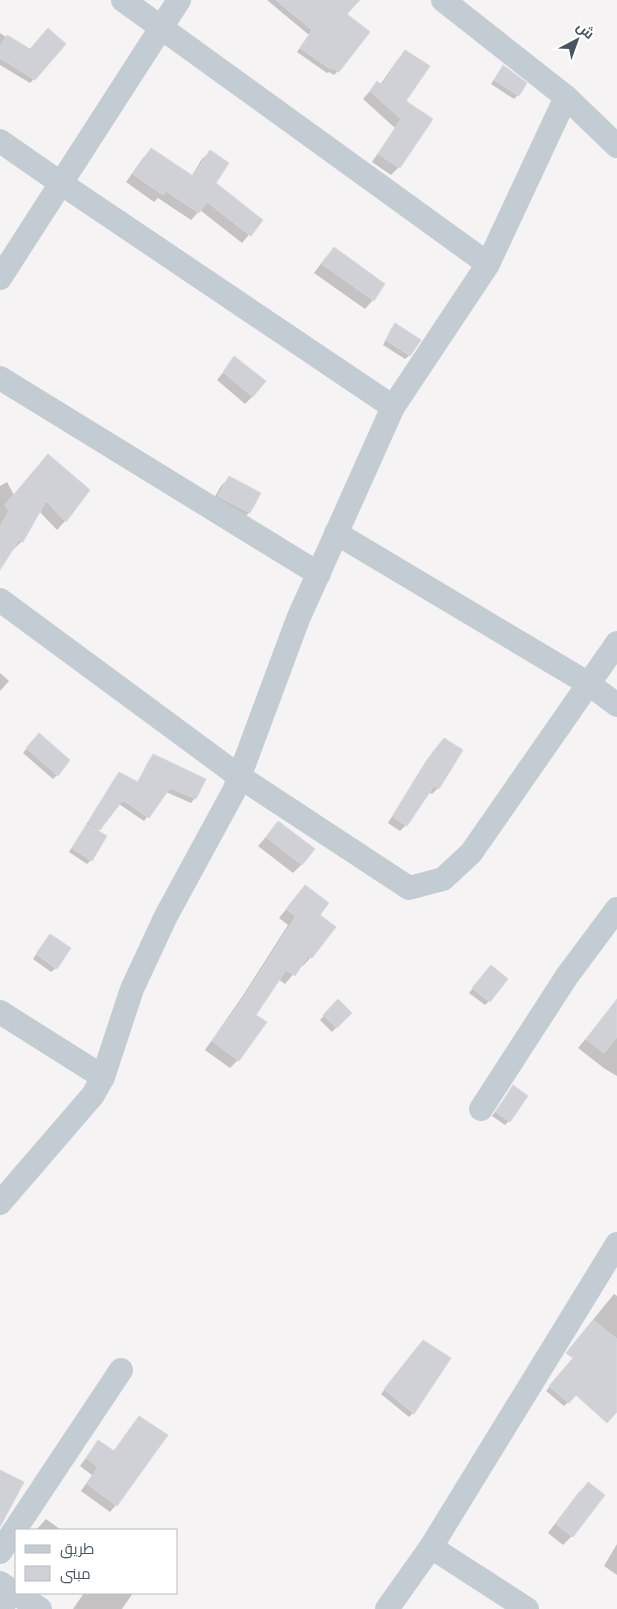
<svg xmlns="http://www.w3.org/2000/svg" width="617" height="1609" font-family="Ubuntu,Cairo,sans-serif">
<rect width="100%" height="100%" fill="#f5f3f3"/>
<g fill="#0003">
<polygon points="267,0 358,0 346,14 338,71 334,75 329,72 327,73 297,52 309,35"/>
<polygon points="0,33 6,37 34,79 30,83 0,65"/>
<polygon points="405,52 404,101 431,119 399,167 391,175 372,162 395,128 363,99 377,83 380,85 398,59"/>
<polygon points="503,66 518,95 514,99 491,84"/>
<polygon points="151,150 191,177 202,159 210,152 214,183 261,220 242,243 200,210 191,220 158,198 154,202 126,182 143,158"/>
<polygon points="334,248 373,300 365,309 314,273 326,257"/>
<polygon points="395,324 410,355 405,359 383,345 391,329"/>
<polygon points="235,358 253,396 245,404 217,380"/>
<polygon points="48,455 88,490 65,521 57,530 39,511 22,541 13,550 12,549 0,568 0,486 7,482 14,495"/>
<polygon points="230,477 259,494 249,513 240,521 210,505 221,486"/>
<polygon points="0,673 9,681 0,691"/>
<polygon points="35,739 57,775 53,779 23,753"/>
<polygon points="438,746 438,788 432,794 428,792 406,825 400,831 388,823 426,761"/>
<polygon points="153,756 195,798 191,803 166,792 144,821 119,804 97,831 91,860 87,864 69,852 115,778 137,783 149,760"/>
<polygon points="278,823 302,864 293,873 258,846"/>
<polygon points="305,886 318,915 311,957 303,966 301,965 285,984 278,979 254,1015 238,1060 230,1068 205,1050 242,997 288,925 279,918"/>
<polygon points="46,940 56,968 51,972 33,959"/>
<polygon points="487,971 489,1001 485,1005 469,993"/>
<polygon points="338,1001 350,1013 332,1032 320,1020"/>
<polygon points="614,1005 617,1008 617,1076 605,1069 578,1048"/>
<polygon points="513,1086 509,1121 505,1125 492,1116"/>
<polygon points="614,1294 617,1296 617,1376 575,1342"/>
<polygon points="419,1346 413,1413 409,1417 381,1394"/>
<polygon points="564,1370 568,1402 564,1406 546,1391"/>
<polygon points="139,1417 116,1505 110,1512 81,1491 92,1475 80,1466 98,1442 113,1452 133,1424"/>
<polygon points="588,1484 572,1536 563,1545 548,1533 579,1492"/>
<polygon points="46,1519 61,1530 36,1530"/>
<polygon points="617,1544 617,1575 604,1566"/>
<polygon points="84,1593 133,1593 122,1609 73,1609"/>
</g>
<g fill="#cfd1d7" stroke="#d7d8de">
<polygon points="276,0 360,0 347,14 370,32 339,72 333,68 332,70 300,48 312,30"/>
<polygon points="48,28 66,44 35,80 0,58 0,46 7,35 30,49"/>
<polygon points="405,50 430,66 406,101 433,119 400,168 378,154 401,119 370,91 377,81 382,85"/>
<polygon points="503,65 527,83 519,96 494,80"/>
<polygon points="151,148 193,176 210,150 229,163 216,183 263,220 251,236 207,202 199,213 166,191 163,195 133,174"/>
<polygon points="334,247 385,284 374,301 322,264"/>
<polygon points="395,323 421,340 410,356 386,340"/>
<polygon points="234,356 266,381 253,397 223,372"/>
<polygon points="48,454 90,490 66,522 46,501 23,542 19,540 0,570 0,527 9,511 5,505"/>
<polygon points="229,476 261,493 250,513 218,496"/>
<polygon points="39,733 70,760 58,776 26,748"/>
<polygon points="444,738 463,750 439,789 434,786 407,826 393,817 432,753"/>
<polygon points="153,754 206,779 196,799 170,788 149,818 123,800 100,830 88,822 119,772 138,782"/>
<polygon points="278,821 315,849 302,865 266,837"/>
<polygon points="87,824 107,836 92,861 72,848"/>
<polygon points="305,885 329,903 320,915 336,927 312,958 308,956 295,976 286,970 256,1015 267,1022 239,1061 212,1041 240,1003 296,916 286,909"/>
<polygon points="50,934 71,948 57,969 36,954"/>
<polygon points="491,965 508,979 490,1002 472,988"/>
<polygon points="338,999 352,1013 337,1028 323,1015"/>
<polygon points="617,999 617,1037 604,1053 586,1039"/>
<polygon points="513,1085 528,1096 510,1122 496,1112"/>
<polygon points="593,1320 617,1339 617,1412 607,1423 576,1395 569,1403 549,1386 573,1358 566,1353"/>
<polygon points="423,1340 451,1358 414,1414 384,1389"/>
<polygon points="139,1416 168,1435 117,1506 87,1484 98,1467 86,1458 98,1440 114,1451"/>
<polygon points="0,1470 24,1482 0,1527"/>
<polygon points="588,1482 605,1495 573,1537 556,1524"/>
</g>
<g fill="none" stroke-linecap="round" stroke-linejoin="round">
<g stroke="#c4ccd3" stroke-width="24">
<polyline points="123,0 488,264"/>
<polyline points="443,0 566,97 617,146"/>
<polyline points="0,141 62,184 393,407"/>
<polyline points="0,278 179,0"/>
<polyline points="0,378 319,574"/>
<polyline points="336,533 589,684 617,705"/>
<polyline points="0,600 240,777 409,888 443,879 471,853 617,643"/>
<polyline points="0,1012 103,1077"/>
<polyline points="481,1109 567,976 617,909"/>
<polyline points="0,1203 93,1095 103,1077 132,989 166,916 234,791 298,619 393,407 488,264 566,97"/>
<polyline points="431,1547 527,1609"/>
<polyline points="0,1552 121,1370"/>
<polyline points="0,1583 40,1609"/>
<polyline points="0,1609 13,1591"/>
<polyline points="387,1609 431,1547 617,1244"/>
</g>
</g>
<rect x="15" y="1529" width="162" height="65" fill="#ffffff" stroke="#b7bbbf"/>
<rect x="25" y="1545" width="25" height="8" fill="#c4ccd3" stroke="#b7bbbf"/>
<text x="60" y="1554" font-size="15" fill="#4a5460">طريق</text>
<rect x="25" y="1566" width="25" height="15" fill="#cfd1d7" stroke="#b7bbbf"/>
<text x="60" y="1579" font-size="15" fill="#4a5460">مبنى</text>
<g transform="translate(577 40) rotate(41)" stroke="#ffffff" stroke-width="4" paint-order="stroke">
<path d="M0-4L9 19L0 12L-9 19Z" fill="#4a5460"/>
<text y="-8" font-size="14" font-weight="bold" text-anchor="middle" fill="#4a5460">ش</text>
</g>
</svg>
